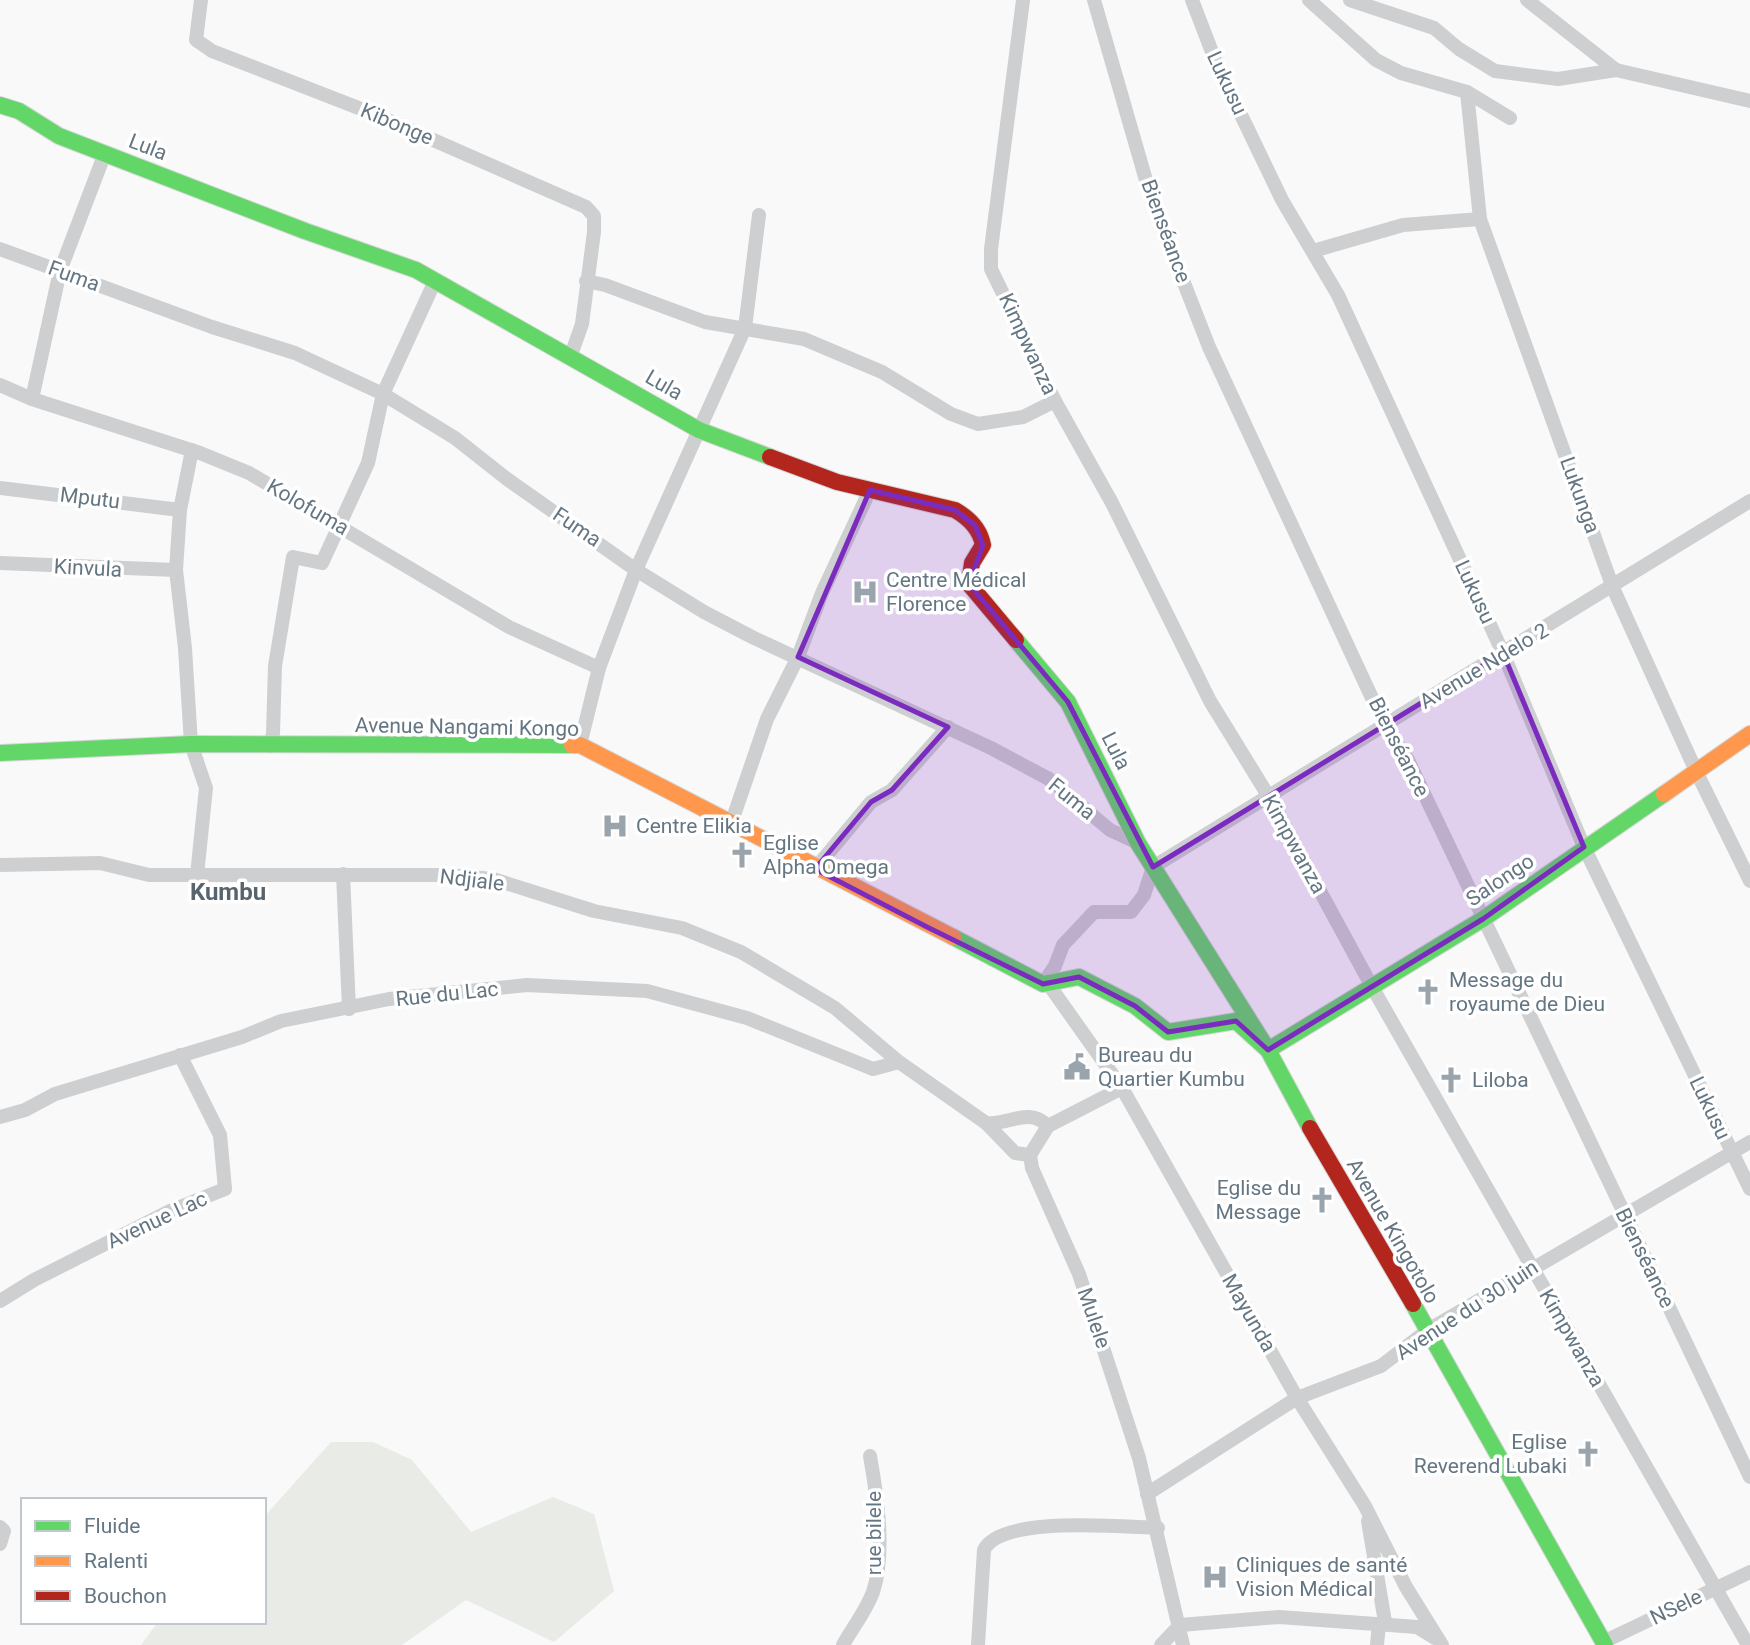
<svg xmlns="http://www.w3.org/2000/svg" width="1750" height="1645" font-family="Roboto,sans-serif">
<rect width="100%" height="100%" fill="#f9f9f9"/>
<polygon fill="#e8ebe6" points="331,1442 373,1442 412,1460 471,1532 553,1497 594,1514 614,1591 554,1642 466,1600 402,1645 141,1645 158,1622 264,1622 264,1517"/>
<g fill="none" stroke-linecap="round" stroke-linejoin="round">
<g stroke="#d5d6d7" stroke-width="18">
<g id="fast">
<polyline points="0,105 19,111 59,136 305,231 416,270 699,430 770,457"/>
<polyline points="1016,640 1068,702 1138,843 1268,1050 1310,1128"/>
<polyline points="0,753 191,744 572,745"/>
<polyline points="953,937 1043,984 1079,977 1135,1006 1168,1032 1236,1021 1268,1050 1483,919 1664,794"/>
<polyline points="1413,1304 1605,1645"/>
</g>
</g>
<g stroke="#d5d6d7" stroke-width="18">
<g id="slow">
<polyline points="572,745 580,745 953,937"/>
<polyline points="1664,794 1750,734"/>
</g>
</g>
<g stroke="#d5d6d7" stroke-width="18">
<g id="jam">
<path d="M770,457L837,482L955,510C969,518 980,529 983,545L972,563L969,584L1016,640"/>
<polyline points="1310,1128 1413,1304"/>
</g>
</g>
<g stroke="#cecfd0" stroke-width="14">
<polyline points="201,0 196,40 212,51 374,114 586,207 594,216 594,232 582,324 571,355"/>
<polyline points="1023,0 991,249 991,269 1055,401 1112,503 1210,701 1269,797 1371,985 1748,1645"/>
<polyline points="1094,0 1152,201 1209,347 1385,726 1408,760 1750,1477"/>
<polyline points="1192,0 1217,65 1282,200 1338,295 1503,653 1584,847 1750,1189"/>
<polyline points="1309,0 1376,60 1401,73 1467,92 1510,118"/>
<polyline points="1350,0 1434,28 1459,49 1495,71 1558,79 1616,70 1750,101"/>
<polyline points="1527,0 1616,70"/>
<polyline points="1467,92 1480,219 1613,588 1696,771 1750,881"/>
<polyline points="0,249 212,327 295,353 383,394 455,438 507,479 636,570 704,612 754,638 991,748 1049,779 1110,830 1138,843"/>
<polyline points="1313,251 1403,225 1480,219"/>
<polyline points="586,281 605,285 705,322 804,339 882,372 951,414 978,424 1023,417 1055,401"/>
<polyline points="0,385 32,399 200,453 249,473 509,627 599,668"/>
<polyline points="32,399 60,271 105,153"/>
<polyline points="192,450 180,510 176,570 185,648 191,744 206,788 197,875"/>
<polyline points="0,488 180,510"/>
<polyline points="0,563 176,570"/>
<polyline points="580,745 599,668 636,570 745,328 759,215"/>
<polyline points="270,746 273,733 275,666 293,557 322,563 368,463 383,394 435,281"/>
<polyline points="731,824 767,719 798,657 822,593 870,490"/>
<polyline points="0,865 100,863 149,875 448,875 493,879 594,911 682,928 741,952 835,1008 899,1062 986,1123 1015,1153 1030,1155 1032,1168 1079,1274 1139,1458 1183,1645"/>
<polyline points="815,869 871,802 892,790 948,727"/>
<polyline points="343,874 349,1009"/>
<polyline points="1043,984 1055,966 1063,945 1094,912 1131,912 1144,895 1153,867 1750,501"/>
<polyline points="1049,985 1122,1088 1297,1398 1365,1506 1406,1587 1442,1645"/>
<polyline points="0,1117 25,1110 55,1094 242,1037 281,1021 389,999 527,985 647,991 747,1018 873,1069 899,1062"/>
<path d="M986,1123C1008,1126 1028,1106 1048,1126"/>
<polyline points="1030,1155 1048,1126 1122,1088"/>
<polyline points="0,1301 34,1280 170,1211 225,1189 220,1135 180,1055"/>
<polyline points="1147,1494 1297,1398 1381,1366 1428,1330 1750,1142"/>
<polyline points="1368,1521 1385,1622 1379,1624 1377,1645"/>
<polyline points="0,1527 4,1531 0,1544"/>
<polyline points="1603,1642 1750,1572"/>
<path d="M843,1645C853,1627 866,1611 873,1592C886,1552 877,1496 870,1456"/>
<path d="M978,1645L984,1550C1001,1515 1121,1527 1158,1528"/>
<polyline points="1161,1645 1180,1625 1279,1617 1417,1627 1435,1638"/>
</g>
<use href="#fast" stroke="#63d668" stroke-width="16"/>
<use href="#slow" stroke="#ff974d" stroke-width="16"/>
<use href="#jam" stroke="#b3261e" stroke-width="16"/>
</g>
<path fill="#7b2cbf" fill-opacity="0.2" stroke="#7b2cbf" stroke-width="5" stroke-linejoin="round" d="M870,490L955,510L975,525L983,545L969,584L1068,702L1153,867L1503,653L1584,847L1483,919L1268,1050L1236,1021L1168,1032L1135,1006L1079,977L1043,984L927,927L815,869L871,802L892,790L948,727L798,657Z"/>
<defs>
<g id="hospital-bare" transform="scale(2.1)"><path d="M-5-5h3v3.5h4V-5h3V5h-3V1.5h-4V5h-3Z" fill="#99a4ac" stroke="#fff" stroke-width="2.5" paint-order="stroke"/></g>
<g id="church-bare" transform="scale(2.1)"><path d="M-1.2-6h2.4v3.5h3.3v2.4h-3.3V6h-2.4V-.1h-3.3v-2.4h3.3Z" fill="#99a4ac" stroke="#fff" stroke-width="2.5" paint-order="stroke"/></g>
<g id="civic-bare" transform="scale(2.1)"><path d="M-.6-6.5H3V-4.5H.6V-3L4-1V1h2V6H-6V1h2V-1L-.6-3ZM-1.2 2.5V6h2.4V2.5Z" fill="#99a4ac" stroke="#fff" stroke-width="2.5" paint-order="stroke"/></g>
</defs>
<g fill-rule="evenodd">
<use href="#hospital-bare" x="865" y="592"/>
<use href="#hospital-bare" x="615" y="826"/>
<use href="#church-bare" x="742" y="855"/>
<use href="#church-bare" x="1428" y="992"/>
<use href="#civic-bare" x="1077" y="1067"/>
<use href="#church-bare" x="1451" y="1080"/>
<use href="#church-bare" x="1322" y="1200"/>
<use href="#church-bare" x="1588" y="1454"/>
<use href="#hospital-bare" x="1215" y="1577"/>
</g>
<g text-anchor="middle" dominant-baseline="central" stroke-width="7" stroke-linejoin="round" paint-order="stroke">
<g font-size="21" fill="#657683" stroke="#fff">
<text transform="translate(1227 83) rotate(65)">Lukusu</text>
<text transform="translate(397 124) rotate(23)">Kibonge</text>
<text transform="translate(148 147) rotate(21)">Lula</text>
<text transform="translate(1166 231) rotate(70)">Bienséance</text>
<text transform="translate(74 276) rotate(20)">Fuma</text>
<text transform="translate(1028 344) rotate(65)">Kimpwanza</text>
<text transform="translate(664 385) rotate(30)">Lula</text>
<text transform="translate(1580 495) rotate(70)">Lukunga</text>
<text transform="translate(90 498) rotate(7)">Mputu</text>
<text transform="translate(308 507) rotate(30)">Kolofuma</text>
<text transform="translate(577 527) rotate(34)">Fuma</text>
<text transform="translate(88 568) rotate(3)">Kinvula</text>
<text transform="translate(1475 592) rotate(65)">Lukusu</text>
<text transform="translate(1484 666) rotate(-31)">Avenue Ndelo 2</text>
<text transform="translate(467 727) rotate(1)">Avenue Nangami Kongo</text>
<text transform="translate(1399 747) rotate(63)">Bienséance</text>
<text transform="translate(1116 751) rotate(63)">Lula</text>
<text transform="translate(1072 799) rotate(39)">Fuma</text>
<text transform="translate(1294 844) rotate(61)">Kimpwanza</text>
<text transform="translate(472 880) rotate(7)">Ndjiale</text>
<text transform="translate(1500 880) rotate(-34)">Salongo</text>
<text transform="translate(447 994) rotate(-6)">Rue du Lac</text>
<text transform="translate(1710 1108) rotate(64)">Lukusu</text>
<text transform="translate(157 1220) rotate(-25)">Avenue Lac</text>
<text transform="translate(1393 1231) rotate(60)">Avenue Kingotolo</text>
<text transform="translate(1645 1258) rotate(64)">Bienséance</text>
<text transform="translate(1467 1310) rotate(-33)">Avenue du 30 juin</text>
<text transform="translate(1249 1313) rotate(60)">Mayunda</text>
<text transform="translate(1094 1318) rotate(71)">Mulele</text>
<text transform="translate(1572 1338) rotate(60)">Kimpwanza</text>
<text transform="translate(874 1533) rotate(-90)">rue bilele</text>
<text transform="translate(1676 1607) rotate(-26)">NSele</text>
</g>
<g font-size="21" fill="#657683" stroke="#fff" text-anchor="start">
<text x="886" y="580">Centre Médical<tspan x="886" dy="24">Florence</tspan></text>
<text x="636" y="826">Centre Elikia</text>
<text x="763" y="843">Eglise<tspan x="763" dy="24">Alpha Omega</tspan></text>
<text x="1449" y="980">Message du<tspan x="1449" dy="24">royaume de Dieu</tspan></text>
<text x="1098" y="1055">Bureau du<tspan x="1098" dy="24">Quartier Kumbu</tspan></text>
<text x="1472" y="1080">Liloba</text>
<text x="1301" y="1188" text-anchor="end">Eglise du<tspan x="1301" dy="24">Message</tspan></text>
<text x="1567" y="1442" text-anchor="end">Eglise<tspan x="1567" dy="24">Reverend Lubaki</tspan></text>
<text x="1236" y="1565">Cliniques de santé<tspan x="1236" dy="24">Vision Médical</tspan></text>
</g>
<g font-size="24" font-weight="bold" fill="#57646e" stroke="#fff">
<text x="228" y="892">Kumbu</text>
</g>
</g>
<rect x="21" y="1498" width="245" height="126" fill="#ffffff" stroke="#c1c8cd" stroke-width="2"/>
<rect x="35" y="1521" width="35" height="10" fill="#63d668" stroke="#c1c8cd" stroke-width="2"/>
<text x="84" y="1533" font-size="21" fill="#657683">Fluide</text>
<rect x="35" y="1556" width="35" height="10" fill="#ff974d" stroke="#c1c8cd" stroke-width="2"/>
<text x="84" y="1568" font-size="21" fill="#657683">Ralenti</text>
<rect x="35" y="1591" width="35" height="10" fill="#b3261e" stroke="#c1c8cd" stroke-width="2"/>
<text x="84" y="1603" font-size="21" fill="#657683">Bouchon</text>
</svg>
